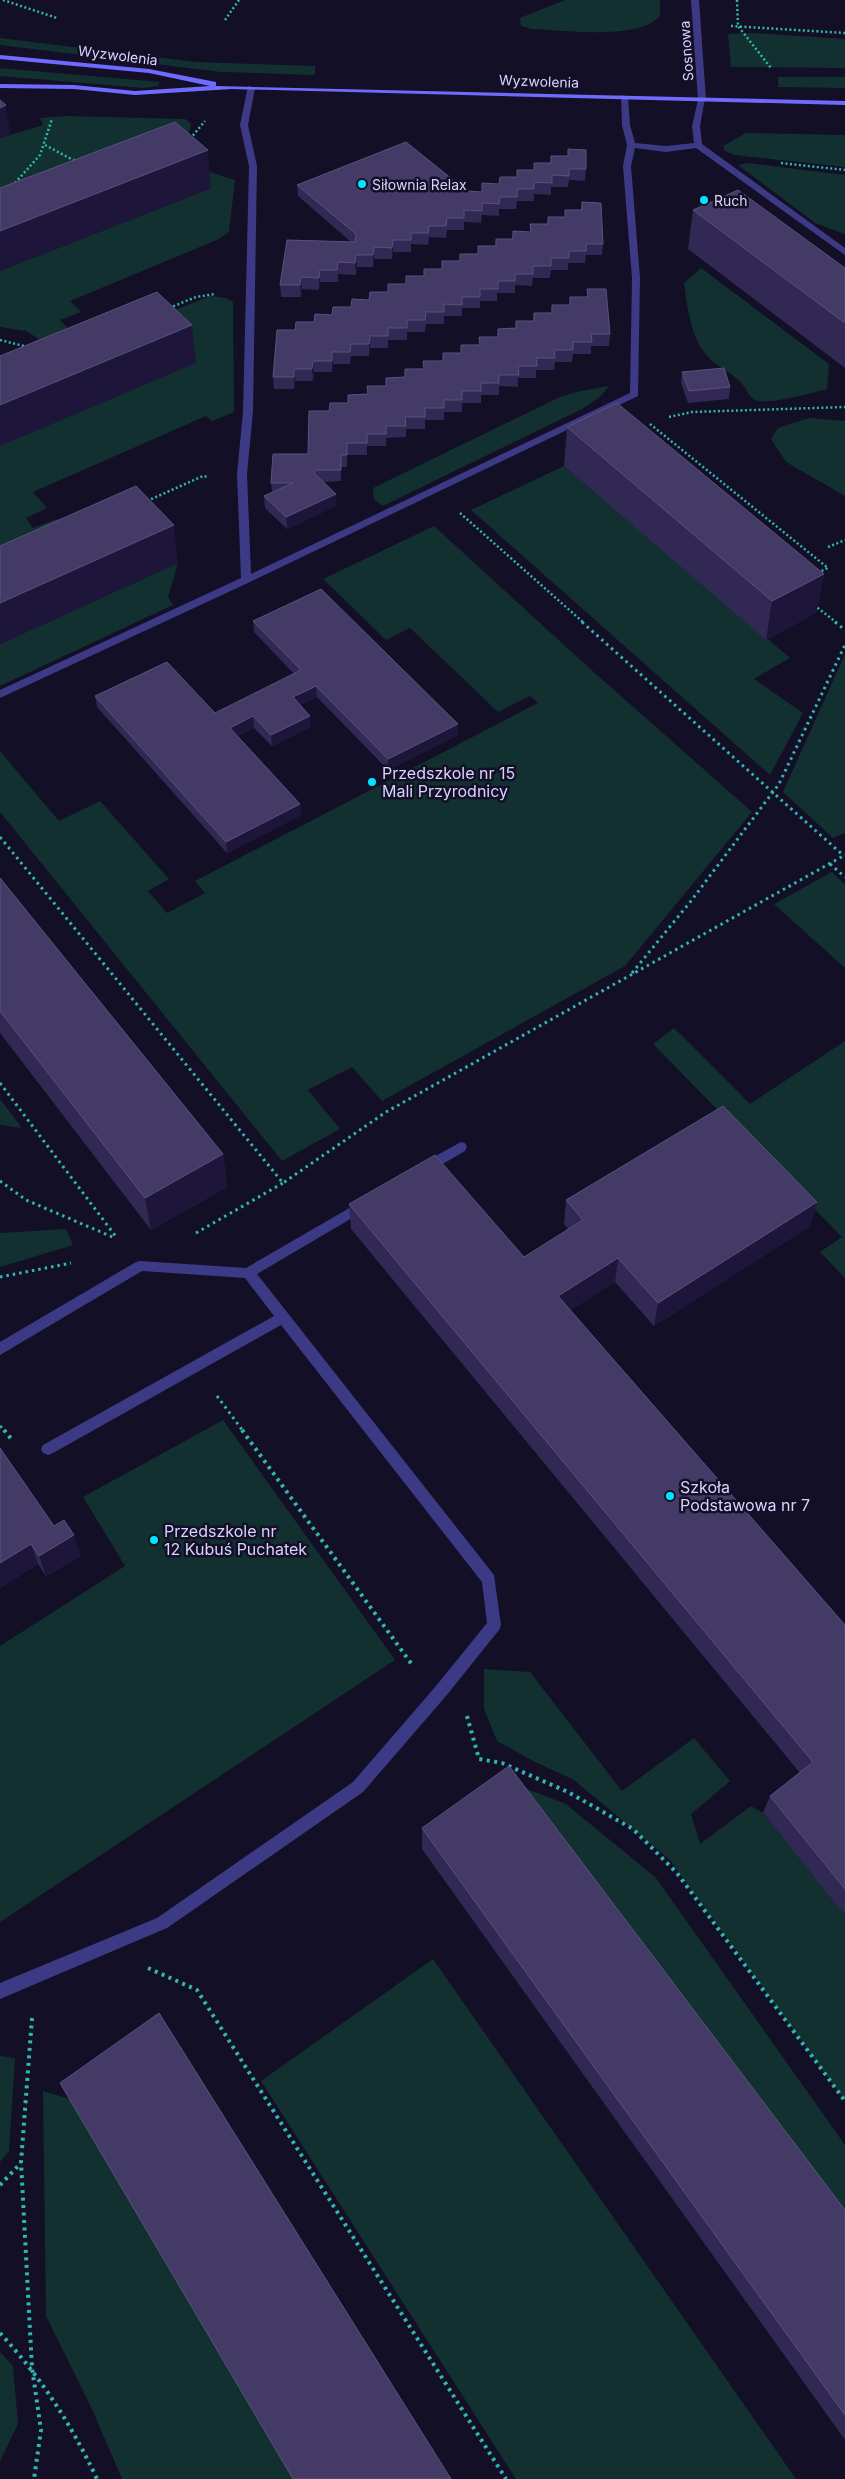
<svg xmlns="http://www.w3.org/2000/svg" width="845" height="2479" font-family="Inter,sans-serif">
<rect width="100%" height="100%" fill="#130f26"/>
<g fill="#12302f">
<path d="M565,0H660V16C639,41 563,30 531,29L521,26L520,18Z"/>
<polygon points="754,33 845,39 845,68 731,67 728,34"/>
<polygon points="0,38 195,62 315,66 315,75 221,72 0,45"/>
<polygon points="0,68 160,82 158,86 143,88 0,76"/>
<polygon points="778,77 845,77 845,88 778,87"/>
<polygon points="65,116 185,119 191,124 189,134 0,207 0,138 43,125 40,118"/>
<polygon points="746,133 845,135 845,167 734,155 725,151 723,146"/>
<polygon points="747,163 845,175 845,234 815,223 738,165"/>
<polygon points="207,171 235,180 229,232 219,239 70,301 81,312 60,320 79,341 57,350 26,331 0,327 0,271 211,188"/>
<path d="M701,268L829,364L827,389C812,393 772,404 758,401C749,398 748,391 743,385C735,375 722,369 712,361C691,342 688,311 684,283Z"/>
<polygon points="210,296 226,298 233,302 234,412 212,421 206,416 33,492 47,508 26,518 33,528 57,519 64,526 0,547 0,446 126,330"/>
<polygon points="609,386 601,396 582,409 383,506 374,500 373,488 560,397 580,391"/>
<polygon points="809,418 845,421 845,496 786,462 771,439 778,428"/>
<polygon points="564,466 790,658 754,679 803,713 770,775 471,510"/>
<polygon points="434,526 587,666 752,812 625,966 382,1101 352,1067 308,1090 340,1129 282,1161 0,812 0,751 59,821 100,801 169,879 148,891 167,913 205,893 195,881 538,703 530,696 498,712 410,628 386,640 323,579"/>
<polygon points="178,563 168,597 173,605 0,686 0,644"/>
<polygon points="845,654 845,833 833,838 783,792"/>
<polygon points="832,872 845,885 845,968 774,904"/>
<polygon points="674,1028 750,1104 845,1041 845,1278 820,1252 842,1237 653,1044"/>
<polygon points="0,1099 22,1128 0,1125"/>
<polygon points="66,1229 73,1245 0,1267 0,1233"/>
<polygon points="223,1420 395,1660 0,1922 0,1646 125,1566 83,1497"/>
<polygon points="484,1669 530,1672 622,1791 694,1738 730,1781 691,1814 700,1844 751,1806 763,1813 845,1914 845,2101 670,1860 574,1780 535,1762 497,1741 484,1709"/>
<polygon points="514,1784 566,1804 656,1878 845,2145 845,2239"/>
<polygon points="433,1959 796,2479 516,2479 261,2081"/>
<polygon points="0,2056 15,2058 9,2151 0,2162"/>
<polygon points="43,2091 70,2099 294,2479 122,2479 92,2409 46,2316"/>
<polygon points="0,2352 13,2366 18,2424 0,2461"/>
</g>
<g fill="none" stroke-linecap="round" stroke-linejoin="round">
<g stroke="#2fb8b0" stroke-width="2.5" stroke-dasharray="2 2.5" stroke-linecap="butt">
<polyline points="3,0 57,18"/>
<polyline points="737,0 738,26 771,68"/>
<polyline points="225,20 239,0"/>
<polyline points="731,26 845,33"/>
<polyline points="190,139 205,121"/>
<polyline points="45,145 77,162"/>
<polyline points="781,163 845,170"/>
<polyline points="15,183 40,155 52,119"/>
<polyline points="169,308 196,297 215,294"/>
<polyline points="0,340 28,347"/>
<polyline points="669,417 692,412 845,407"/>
<polyline points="650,424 828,568 817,573"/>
<polyline points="147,501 203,476 208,477"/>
<polyline points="460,513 584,623"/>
<polyline points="828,547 845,540"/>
<polyline points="814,605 837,623"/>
</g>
<g stroke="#2fb8b0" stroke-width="3" stroke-dasharray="2.5 4" stroke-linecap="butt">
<polyline points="582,622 844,856"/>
<polyline points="835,622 845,630"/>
<polyline points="0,837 283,1183 386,1112 845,855"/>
<polyline points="830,864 845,877"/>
<polyline points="632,973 691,901 779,784 845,645"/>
<polyline points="0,1083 117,1238"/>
<polyline points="0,1181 26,1200 115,1238"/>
<polyline points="196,1233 283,1183"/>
<polyline points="0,1277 71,1263"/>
<polyline points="217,1396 243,1431"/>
<polyline points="0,1426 5,1431"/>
</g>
<g stroke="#2fb8b0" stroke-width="4" stroke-dasharray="3 4.5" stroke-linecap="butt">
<polyline points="4,1430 13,1441"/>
<polyline points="242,1430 413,1666"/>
<polyline points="467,1716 479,1759 502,1763 568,1792 633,1829 677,1873 845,2101"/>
<polyline points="148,1968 197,1990 506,2479"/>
<polyline points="32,2018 21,2162 32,2368 41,2430 34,2479"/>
<polyline points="0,2185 21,2163"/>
<path d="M0,2333C42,2379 70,2422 97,2479"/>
</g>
<g fill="#3d3a85" fill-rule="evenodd">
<polygon points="248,86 255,88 248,125 257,166 253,412 247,474 251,574 630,393 632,278 623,166 627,145 622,125 621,95 628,97 630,125 635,143 666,146 694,143 692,126 698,100 705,98 700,126 702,144 845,248 845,255 696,148 666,152 635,148 631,166 640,278 638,396 250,582 0,698 0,690 241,578 237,474 243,412 249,166 240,125"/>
<polygon points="461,1142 465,1143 467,1147 465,1151 429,1172 421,1172 419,1168 421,1164"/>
<polygon points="365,1199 369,1200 371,1204 369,1208 257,1274 494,1575 501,1625 499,1630 446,1696 363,1792 167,1928 0,1999 0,1983 157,1918 353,1782 436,1686 487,1623 482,1582 281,1325 53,1453 48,1455 43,1453 41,1449 43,1445 274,1316 245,1278 142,1271 0,1355 0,1342 136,1262 140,1261 246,1268"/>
</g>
<polygon fill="#3d3a85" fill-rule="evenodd" points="691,0 699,0 706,100 702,102 698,100"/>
<polygon fill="#6f6bff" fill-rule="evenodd" points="0,55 149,69 216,82 216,86 845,101 845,105 232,89 135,95 74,89 0,88 0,84 74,85 135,91 210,86 149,73 0,59"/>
</g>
<g fill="#312854">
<polygon points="551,156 586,169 585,181 569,180 568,187 551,187 551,195 534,194 534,201 517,201 516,209 499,209 499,216 482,215 481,223 464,222 464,230 447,230 446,238 429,237 428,245 411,244 411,252 393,252 392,259 374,259 373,267 357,267 356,275 338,274 338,282 320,282 319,290 302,289 301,297 281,297 280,285 351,242 298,196 297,185 482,192 551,163"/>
<polygon points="582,202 603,244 602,255 586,255 585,263 568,263 568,270 551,270 550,278 533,278 532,286 515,285 515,293 497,293 497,301 480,301 480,308 462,308 462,316 444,316 444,324 426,324 425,332 407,332 407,340 388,340 388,348 370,348 369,356 351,356 350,364 333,364 332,372 314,372 313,381 295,381 294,389 274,389 273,377 295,330 495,246 496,239 512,239 513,231 530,232 530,224 547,224 548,217 565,217 565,210 581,210"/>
<polygon points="693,210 845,268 845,368 688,249"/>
<polygon points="587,289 610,334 609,346 591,346 591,354 573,354 572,362 555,362 554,370 536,370 536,378 518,378 518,387 499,386 499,395 481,395 481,403 462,403 462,412 444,412 444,420 425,420 425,429 406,429 406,437 386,438 386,446 367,446 367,455 347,455 347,467 341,467 341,481 323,482 336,506 287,529 265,508 264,496 272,492 271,483 308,454 329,411 405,377 405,369 423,369 461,353 461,345 479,345 479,337 497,337 498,329 516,328 516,321 533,321 534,313 551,313 552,305 569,305 570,297 587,297"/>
<polygon points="682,372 730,387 729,399 688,403 681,383"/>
<polygon points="567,427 824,574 816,613 766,640 564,466"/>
<polygon points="253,621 458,735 388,770 317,697 300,705 311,727 272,746 254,728 237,736 300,804 301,815 227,853 97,707 95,696 215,713 294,674 254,632"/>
<polygon points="0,878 223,1154 227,1187 151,1230 0,1033"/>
<polygon points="566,1200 817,1202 810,1226 654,1326 615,1282 570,1310 845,1625 845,1914 844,1914 763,1813 770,1796 800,1773 351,1229 349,1204 524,1257 568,1229 564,1224"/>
<polygon points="0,1448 54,1526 81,1556 46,1576 38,1564 0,1588"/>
<polygon points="422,1828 845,2210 845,2440 422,1849"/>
</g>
<g fill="#1d163a">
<polygon points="6,105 10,134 0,138 0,108"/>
<polygon points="208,150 211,188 0,271 0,231"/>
<polygon points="393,240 393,252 392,259 392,248"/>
<polygon points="374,247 374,259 373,267 373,255"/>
<polygon points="356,255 357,267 356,275 355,263"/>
<polygon points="320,270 320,282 319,290 319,278"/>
<polygon points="301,277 302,289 301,297 300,285"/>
<polygon points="192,325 196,363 0,446 0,405"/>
<polygon points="370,336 370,348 369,356 369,344"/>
<polygon points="332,352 333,364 332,372"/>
<polygon points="313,361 314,372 313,381 312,369"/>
<polygon points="294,369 295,381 294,389"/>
<polygon points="336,494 336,506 287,529 286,517"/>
<polygon points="174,525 178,563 0,644 0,603"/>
<polygon points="824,574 816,613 766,640 772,601"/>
<polygon points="316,686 317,697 293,709 293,697"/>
<polygon points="253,716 254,728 231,740 230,728"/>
<polygon points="310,716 311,727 272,746 271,735"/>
<polygon points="458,724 458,735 388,770 388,759"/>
<polygon points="300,804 301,815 227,853 226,842"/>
<polygon points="223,1154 227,1187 151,1230 145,1198"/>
<polygon points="817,1202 810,1226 654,1326 658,1303"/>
<polygon points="618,1258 615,1282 556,1320 558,1296"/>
<polygon points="74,1535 81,1556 46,1576 39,1556"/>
<polygon points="31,1544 38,1564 0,1588 0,1563"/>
</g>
<g fill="#433a66" stroke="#5a527e">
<polygon points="0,100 6,105 0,108"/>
<polygon points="175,122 208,150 0,231 0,188"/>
<polygon points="406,142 467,191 482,192 482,183 499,184 500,177 517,177 517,170 534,170 534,163 551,163 551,156 568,156 568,149 586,150 586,169 569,169 569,176 552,175 552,183 534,182 534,189 517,189 517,197 500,197 499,204 482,203 482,211 464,210 464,218 447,218 446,226 429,226 428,233 411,233 411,240 393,240 392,248 374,247 373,255 356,255 355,263 338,262 337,270 320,270 319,278 301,277 300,285 280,285 287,240 355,242 356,234 297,185"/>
<polygon points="738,190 845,268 845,323 693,210"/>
<polygon points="582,202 601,203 603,244 586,244 586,251 569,251 569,258 551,258 551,266 533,266 533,274 515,274 515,281 498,281 498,289 480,289 480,297 462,297 462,305 444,304 444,312 426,312 425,320 407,320 407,328 388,328 388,336 370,336 369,344 351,344 350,352 332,352 332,361 313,361 312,369 294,369 294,377 273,377 277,330 295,330 296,322 314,322 315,314 332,315 333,307 351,307 352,299 369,300 370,292 388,292 388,284 406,284 406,276 424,276 424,269 442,269 442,261 460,261 460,254 478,254 478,246 496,246 496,239 513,239 513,231 531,232 530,224 548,224 548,217 565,217 565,210 582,210"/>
<polygon points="587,289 606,289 610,334 591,334 592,342 573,342 573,350 554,350 555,358 536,358 537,366 518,366 519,375 499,375 499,383 481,383 481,391 462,391 462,400 444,400 444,408 425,408 425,417 405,417 406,426 386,426 386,434 367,434 367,443 347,443 347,455 341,455 341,470 316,470 314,473 336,494 286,517 264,496 293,483 271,483 273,454 308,454 309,411 329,411 330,403 348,403 348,395 368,394 367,386 386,386 386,378 405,377 405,369 424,369 423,361 443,361 443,353 461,353 461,345 480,345 479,337 498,337 498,329 516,328 516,321 534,321 534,313 552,313 552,305 570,305 570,297 588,297"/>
<polygon points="157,292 192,325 0,405 0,356"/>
<polygon points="724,368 730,387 689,391 682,372"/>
<polygon points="617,403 824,574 772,601 567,427"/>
<polygon points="136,486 174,525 0,603 0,546"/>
<polygon points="321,589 458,724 388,759 316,686 293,697 310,716 271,735 253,716 230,728 300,804 226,842 95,696 167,662 215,713 301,670 253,621"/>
<polygon points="0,878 223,1154 145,1198 0,1011"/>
<polygon points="723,1106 817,1202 658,1303 618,1258 558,1296 845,1625 845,1889 770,1796 813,1762 349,1204 435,1155 524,1257 583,1220 566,1200"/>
<polygon points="0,1448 54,1526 64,1520 74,1535 39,1556 31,1544 0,1563"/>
<polygon points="509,1766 845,2210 845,2415 422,1828"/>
<polygon points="159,2013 451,2479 293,2479 60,2083"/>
</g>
<g fill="#00e5ff" stroke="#130f26" stroke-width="2">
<circle cx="362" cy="184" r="5"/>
<circle cx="704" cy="200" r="5"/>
<circle cx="372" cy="782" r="5"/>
<circle cx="670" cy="1496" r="5"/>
<circle cx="154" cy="1540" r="5"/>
</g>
<g text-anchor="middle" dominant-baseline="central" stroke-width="5" stroke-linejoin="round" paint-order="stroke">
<g font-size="14" fill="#d9d4ff" stroke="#130f26">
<text transform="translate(686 51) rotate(-94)">Sosnowa</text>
<text transform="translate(118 55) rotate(7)">Wyzwolenia</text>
<text transform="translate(539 81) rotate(2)">Wyzwolenia</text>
</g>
<g font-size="14" fill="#d9d4ff" stroke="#130f26" text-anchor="start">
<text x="372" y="184">Siłownia Relax</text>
<text x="714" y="200">Ruch</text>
</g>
<g font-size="16" fill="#d9d4ff" stroke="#130f26" text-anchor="start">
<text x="382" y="773">Przedszkole nr 15<tspan x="382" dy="18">Mali Przyrodnicy</tspan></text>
<text x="680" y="1487">Szkoła<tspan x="680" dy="18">Podstawowa nr 7</tspan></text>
<text x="164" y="1531">Przedszkole nr<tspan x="164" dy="18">12 Kubuś Puchatek</tspan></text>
</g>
</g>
</svg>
